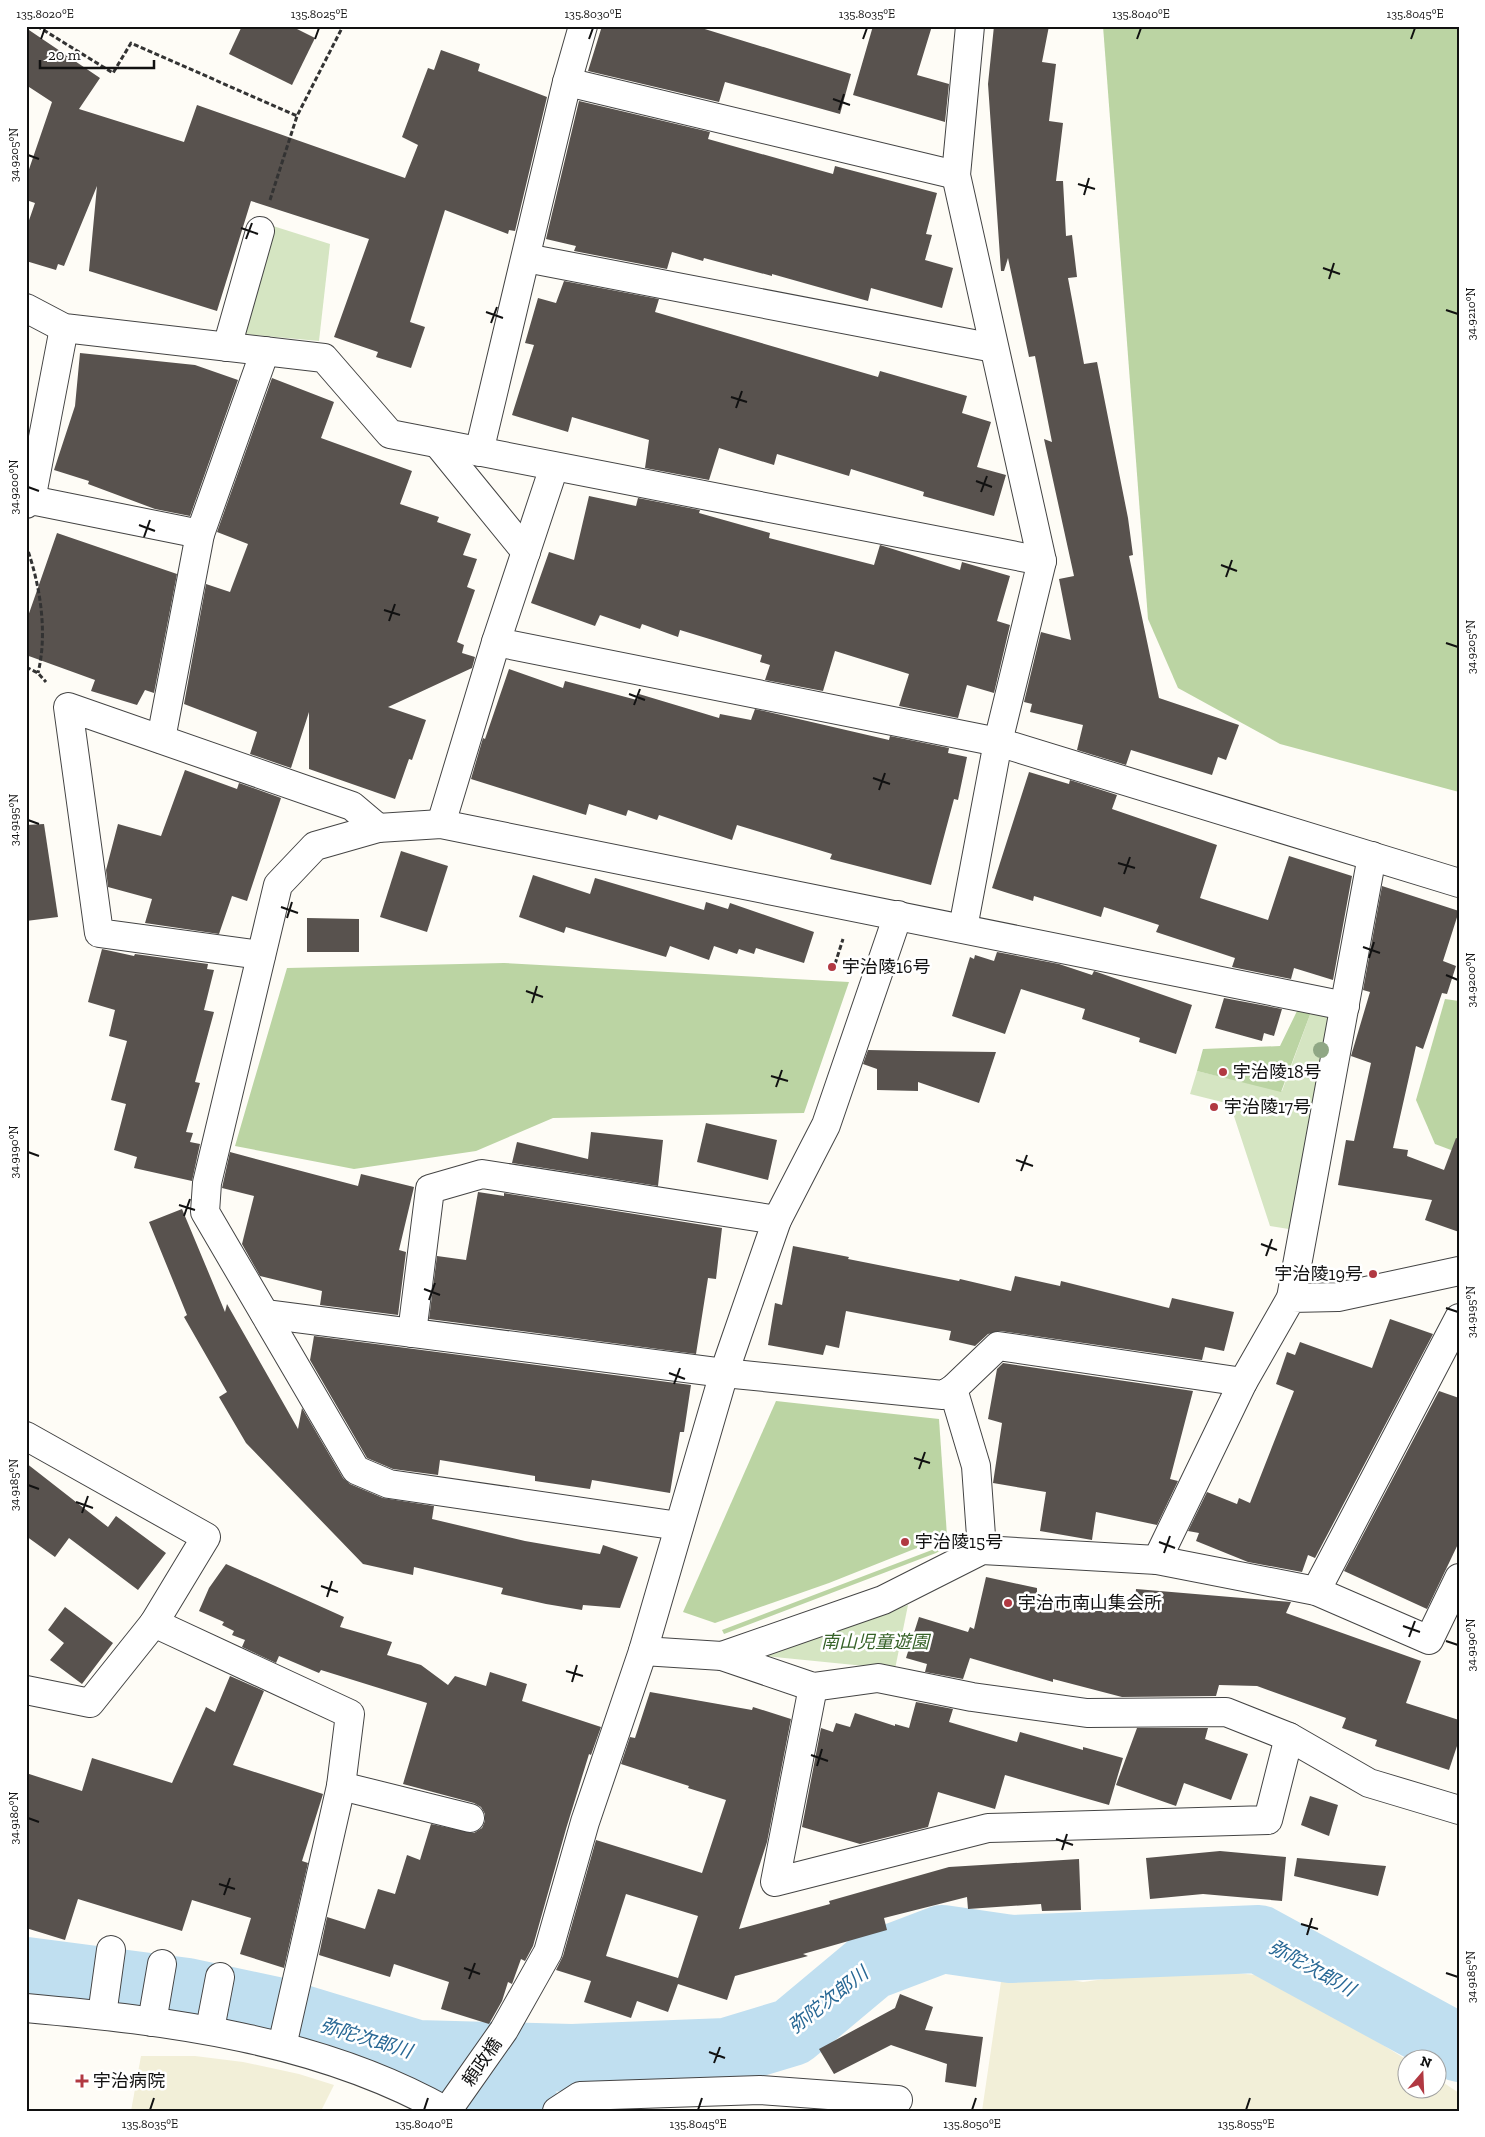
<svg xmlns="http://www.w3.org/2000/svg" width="1485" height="2137" font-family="'Zilla Slab','Noto Sans JP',serif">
<rect width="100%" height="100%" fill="#fefcf6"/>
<g fill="#f2efd8">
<polygon points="1003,1968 1083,1982 1177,1969 1273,1976 1407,2060 1408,2090 1438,2090 1438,2079 1459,2093 1459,2111 982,2111"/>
<polygon points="141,2056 195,2056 243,2062 299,2074 334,2085 321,2111 131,2111"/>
</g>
<g fill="#d5e5c2">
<polygon points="273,226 330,244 319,341 243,334"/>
<polygon points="1311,1012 1334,1016 1295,1230 1270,1226 1230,1104 1190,1094 1197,1071 1282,1091"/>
<polygon points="908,1605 895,1669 755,1655"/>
</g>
<g fill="#bbd4a3">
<polygon points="1103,26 1459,26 1459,792 1280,744 1178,688 1148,619"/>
<polygon points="504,963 849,982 804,1113 553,1118 476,1151 354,1169 235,1146 287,968"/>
<polygon points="1445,999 1459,1001 1459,1153 1435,1144 1416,1100"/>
<polygon points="1298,1009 1311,1012 1281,1092 1197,1071 1203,1049 1280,1046"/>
<polygon points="776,1401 939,1419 947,1536 829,1583 715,1623 683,1612"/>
<polygon points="945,1545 945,1548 936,1553 724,1634 722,1630"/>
</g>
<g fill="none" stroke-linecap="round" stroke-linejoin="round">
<g stroke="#c0dff0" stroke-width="68">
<polyline points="26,1971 187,1992 276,2011 417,2054 572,2058 726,2052 792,2032 871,1966 942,1939 1011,1949 1259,1939 1459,2048"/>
<polyline points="433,2062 507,2097 528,2111"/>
</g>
</g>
<g fill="#58524e" fill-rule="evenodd">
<polygon points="242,26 291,26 315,38 292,85 229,54"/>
<polygon points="602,26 695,26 851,74 840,114 725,82 719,102 588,71"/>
<polygon points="873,26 932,26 917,75 949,84 945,122 853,95"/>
<polygon points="994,26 1049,26 1042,62 1056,64 1049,121 1063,123 1056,181 1063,181 1066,236 1072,235 1077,277 1068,278 1084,364 1097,362 1128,518 1133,555 1129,556 1159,698 1239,725 1226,760 1218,757 1212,775 1131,750 1126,765 1077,750 1083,725 1030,712 1032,704 1024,702 1041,632 1071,640 1059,579 1074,576 1044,439 1052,442 1035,356 1029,357 1008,258 1004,271 1001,271 988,84"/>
<polygon points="26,28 100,78 79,109 184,142 197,105 405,178 418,145 402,137 428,68 434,70 441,50 480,64 478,71 547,97 515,231 509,230 508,234 445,210 410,322 425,327 411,368 376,357 378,352 334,337 369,239 251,201 217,311 89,271 97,186 64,266 58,264 56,270 26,261 26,229 35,203 26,200 26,178 52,102 26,85"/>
<polygon points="579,101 710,132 708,139 833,174 835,166 937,193 926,234 932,235 925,260 953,268 942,308 871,288 868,301 772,274 772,276 704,258 703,261 672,252 667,269 574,251 576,246 546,239"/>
<polygon points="564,281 659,299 655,312 878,377 880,371 967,396 962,413 991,422 977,467 1006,475 994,516 923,496 924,492 851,469 849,476 777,454 774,465 719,448 709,480 645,468 649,440 572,417 568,432 512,415 534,345 525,343 538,298 556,303"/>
<polygon points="80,353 195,365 238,380 190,516 155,509 88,484 89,481 54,470 75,406"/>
<polygon points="272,378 334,402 321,438 412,471 400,504 439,517 437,522 471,534 463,555 477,559 467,587 475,590 457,642 464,645 462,653 475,657 472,668 388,707 426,720 412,760 409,759 395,799 309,769 309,712 291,768 250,754 257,732 184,704 206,584 230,592 248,544 217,532"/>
<polygon points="589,496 636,506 638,498 700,510 699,513 770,533 769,538 874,565 880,545 960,570 962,562 1010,576 997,621 1010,625 994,693 967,685 958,718 899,706 909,674 835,651 823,691 765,680 770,665 760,662 762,655 680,630 678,637 642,624 640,629 600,615 595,626 531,603 549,552 574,560"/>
<polygon points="57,533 177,574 154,693 145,690 137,705 91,691 95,680 26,655 26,622"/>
<polygon points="509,669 563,688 565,681 637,700 639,694 719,718 720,714 751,720 755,709 889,740 890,736 949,748 948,753 967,757 958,800 954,799 931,885 830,859 832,854 737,825 732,840 659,815 657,820 628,810 626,816 589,804 586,815 471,779 483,738 485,739"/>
<polygon points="185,770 237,789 239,783 281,798 247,901 232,896 219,934 145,923 152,899 108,887 106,870 118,824 161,836"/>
<polygon points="1029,772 1069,784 1070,780 1117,795 1112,809 1217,845 1200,898 1268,920 1289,856 1352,876 1333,980 1294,968 1291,979 1232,967 1235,958 1156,932 1159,925 1104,907 1101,917 1034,896 1033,901 992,888"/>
<polygon points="44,824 58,917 26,921 26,825"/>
<polygon points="401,851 448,866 427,932 380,917"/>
<polygon points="533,875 590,894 595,878 704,910 706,902 728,909 730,903 814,932 804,963 756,948 754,954 739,949 737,954 714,946 709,960 670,946 666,957 566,927 564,933 519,917"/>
<polygon points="1382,886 1459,911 1443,961 1456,966 1447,994 1442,993 1423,1049 1416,1046 1393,1148 1408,1150 1407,1156 1444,1170 1456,1138 1459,1139 1459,1232 1425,1220 1432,1200 1338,1185 1346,1140 1354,1141 1371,1063 1351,1056 1370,992 1363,990"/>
<polygon points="307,918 359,919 359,952 307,952"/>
<polygon points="102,949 134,956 135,954 208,964 207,969 214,970 204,1010 214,1012 195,1082 200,1083 186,1132 193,1133 190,1142 200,1144 192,1181 134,1168 137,1157 114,1150 126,1104 111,1100 127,1041 109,1036 115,1010 88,1002"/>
<polygon points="997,952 1059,964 1092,975 1094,971 1192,1005 1176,1054 1139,1042 1140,1038 1082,1019 1085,1009 1021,989 1005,1034 952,1016 970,957 974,959 975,955 994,961"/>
<polygon points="1224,998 1282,1009 1274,1036 1264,1033 1262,1041 1215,1028"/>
<polygon points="868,1050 918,1051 996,1052 979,1103 918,1082 918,1091 877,1090 877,1069 863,1064"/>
<polygon points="706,1123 777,1140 768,1180 697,1162"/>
<polygon points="591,1132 663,1140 658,1186 512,1163 517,1142 588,1159"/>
<polygon points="230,1152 358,1186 361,1174 414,1187 399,1250 406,1252 398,1315 320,1305 322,1291 260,1276 242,1244 254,1196 222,1188"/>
<polygon points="478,1192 504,1196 504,1193 722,1228 716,1279 708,1278 696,1354 429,1319 437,1256 466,1260"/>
<polygon points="182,1209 225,1312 227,1304 298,1429 302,1408 343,1478 350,1484 383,1498 434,1506 432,1519 525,1541 600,1554 603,1545 638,1557 620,1608 583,1605 582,1610 546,1604 501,1594 503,1588 414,1567 413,1575 363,1564 246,1443 219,1397 227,1392 184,1317 187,1315 149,1222"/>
<polygon points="793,1246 849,1257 848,1259 959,1281 960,1279 1011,1291 1015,1276 1060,1286 1061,1281 1169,1308 1172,1298 1234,1312 1224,1351 1205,1347 1202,1360 1000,1331 988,1334 975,1346 949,1340 951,1331 846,1311 839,1348 826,1345 823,1355 768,1345 775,1303 782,1305"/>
<polygon points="1390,1319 1433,1334 1315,1558 1308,1555 1302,1572 1248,1562 1196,1541 1199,1533 1188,1531 1207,1492 1237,1504 1239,1498 1250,1503 1294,1391 1276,1384 1287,1352 1295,1355 1300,1342 1372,1368"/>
<polygon points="314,1336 691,1385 684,1432 680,1432 670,1493 592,1480 590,1489 535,1481 535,1476 440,1460 438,1475 393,1469 367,1458 310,1360"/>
<polygon points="1003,1363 1193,1391 1170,1479 1178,1481 1157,1525 1096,1512 1092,1540 1040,1531 1046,1492 993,1483 1002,1423 988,1419 997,1369"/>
<polygon points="1439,1391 1459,1398 1459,1542 1427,1609 1344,1571"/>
<polygon points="26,1463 108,1527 116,1516 166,1553 138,1590 69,1538 55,1557 26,1536"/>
<polygon points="226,1564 344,1617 340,1627 392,1642 387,1655 421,1665 448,1685 455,1676 486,1686 490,1672 527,1684 522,1701 601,1727 591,1755 589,1754 566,1829 533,1946 525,1961 521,1959 512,1984 508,1982 502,2001 489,2024 441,2009 449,1982 394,1964 390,1977 319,1955 327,1917 365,1929 378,1889 395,1894 407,1855 420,1860 431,1824 474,1833 482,1828 485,1821 485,1814 481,1807 474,1803 403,1784 427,1703 321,1670 319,1673 279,1656 276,1663 242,1647 245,1640 232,1635 234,1631 222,1625 224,1622 199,1611 209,1588"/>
<polygon points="986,1577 1037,1588 1037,1595 1135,1603 1136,1589 1291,1602 1286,1613 1421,1661 1406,1703 1459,1720 1459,1740 1449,1770 1375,1746 1377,1740 1342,1728 1346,1718 1257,1686 1219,1685 1216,1696 1122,1697 1053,1679 1053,1682 970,1658 963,1679 925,1672 927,1664 906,1658 919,1617 968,1632 970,1627 974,1629"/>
<polygon points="65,1607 113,1643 82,1684 50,1660 64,1643 48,1630"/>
<polygon points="230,1676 264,1691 233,1765 323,1794 302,1861 308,1863 284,1968 240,1954 251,1918 192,1900 182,1931 78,1899 65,1940 26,1928 26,1773 82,1791 92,1758 172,1783 206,1707 215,1712"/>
<path d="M650,1692L752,1710L753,1707L791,1719L767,1842L739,1929L830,1904L829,1901L949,1867L1079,1859L1081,1910L1042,1911L1041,1904L968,1909L967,1897L884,1918L887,1930L803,1954L808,1956L735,1976L727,2000L678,1984L668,2012L637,2001L631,2018L584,2002L591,1981L556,1970L563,1956L596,1840L702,1873L726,1800L688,1788L689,1786L621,1764L630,1737L635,1738ZM626,1894L698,1916L678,1978L606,1956Z"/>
<polygon points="916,1702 953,1709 949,1722 1017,1742 1020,1732 1083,1750 1083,1747 1123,1758 1109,1805 1005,1775 995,1809 938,1792 928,1827 860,1844 802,1827 821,1728 833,1732 836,1723 850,1727 855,1713 895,1726 895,1724 909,1728"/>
<polygon points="1137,1728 1208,1728 1205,1739 1248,1754 1231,1800 1184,1783 1176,1806 1116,1785"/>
<polygon points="1310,1796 1338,1805 1329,1836 1301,1825"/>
<polygon points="1220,1851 1286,1857 1282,1901 1203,1894 1150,1899 1146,1858"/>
<polygon points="1297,1858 1386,1866 1378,1896 1294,1876"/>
<polygon points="900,1994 933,2007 925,2030 983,2037 976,2087 945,2082 947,2064 891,2045 834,2074 819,2049 895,2008"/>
</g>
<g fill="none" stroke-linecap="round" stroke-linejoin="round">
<g stroke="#444" stroke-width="30">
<g id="minor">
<polyline points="567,82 956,175"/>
<polyline points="526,258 994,348"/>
<polyline points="26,308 64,328 324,358 390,434 1042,561"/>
<polyline points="227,347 260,231"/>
<polyline points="438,444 526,552"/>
<polyline points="479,452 567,82 583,26"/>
<polyline points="31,500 64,328"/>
<polyline points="26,504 31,500 200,534"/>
<polyline points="496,642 998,742 1459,883"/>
<polyline points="161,739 200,534 265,351"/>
<polyline points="441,824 496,642 554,467"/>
<polyline points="963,928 998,742 1042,561 956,175 970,26"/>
<polyline points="261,955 99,933 68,707 352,806 378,828"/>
<polyline points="1291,1298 1372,856"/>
<polyline points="265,1314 724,1373 943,1395 953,1389 998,1346 1243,1382"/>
<polyline points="412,1333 430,1189 482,1174 777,1220"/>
<polyline points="953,1389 976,1466 982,1550"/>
<polyline points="26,1436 206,1537 154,1623 90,1703 26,1690"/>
<polyline points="679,1526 389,1484 356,1470 205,1212 207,1183 278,885 315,846 378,828 441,824 1345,1006"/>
<polyline points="1157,1560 1243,1382 1291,1298 1338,1297 1459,1271"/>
<polyline points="1316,1591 1459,1318"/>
<polyline points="154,1623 350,1714 341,1786 282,2046"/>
<polyline points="643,1651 722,1656 813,1687 878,1678 972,1697 1087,1713 1226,1712 1289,1737 1369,1783 1459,1810"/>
<polyline points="722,1656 883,1600 982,1550 1157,1560 1316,1591 1429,1640 1459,1578"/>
<polyline points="813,1687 775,1882 988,1828 1268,1820 1289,1737"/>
<polyline points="341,1786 470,1818"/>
<path d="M26,2008C170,2021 318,2039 446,2111"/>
<polyline points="102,2015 111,1950"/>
<polyline points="152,2022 162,1964"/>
<polyline points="210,2029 220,1977"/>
<polyline points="447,2111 504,2030 548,1952 585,1822 643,1651 724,1373 777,1220 826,1125 898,915"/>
<polyline points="557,2111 580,2096 760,2090 898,2100"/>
</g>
</g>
<g stroke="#333" stroke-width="3" stroke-dasharray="5 2.5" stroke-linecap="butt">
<polyline points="37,26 113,73 131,43 297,116"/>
<polyline points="270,200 297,116 343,26"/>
<path d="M26,545C40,584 48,632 38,673"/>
<polyline points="26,667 38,673 46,682"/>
<polyline points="835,964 843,939"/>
</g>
<use href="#minor" stroke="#fff" stroke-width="28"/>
</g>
<circle fill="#90a785" cx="1321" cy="1050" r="8"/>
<path fill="none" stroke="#111" stroke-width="2" d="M41,39L45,28M315,39L319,28M589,39L593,28M863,39L867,28M1137,39L1141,28M1411,39L1415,28M833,99L850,105M839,110L844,94M28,155L39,159M1078,184L1095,189M1084,195L1089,178M241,228L258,234M246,239L252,223M1323,268L1340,274M1329,279L1334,263M1446,310L1458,314M486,312L503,318M491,323L497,307M731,397L747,402M736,408L742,391M976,481L992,487M28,487L39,491M981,492L987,476M139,525L155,531M144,537L150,520M1221,565L1237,571M1226,577L1232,560M384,610L400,615M389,621L395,604M1446,643L1458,647M629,694L645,700M634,705L640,689M873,778L890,784M879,790L885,773M28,820L39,824M1118,863L1135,868M1124,874L1130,857M281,907L298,913M287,918L292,902M1363,947L1380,953M1369,958L1374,942M1446,975L1458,980M526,991L543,997M532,1003L537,986M771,1076L788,1081M776,1087L782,1070M28,1152L39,1156M1016,1160L1033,1166M1021,1171L1027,1155M179,1205L195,1210M184,1216L190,1199M1261,1244L1277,1250M1266,1256L1272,1239M424,1289L440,1295M429,1300L435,1283M1446,1308L1458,1312M669,1373L685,1379M674,1384L680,1368M914,1458L930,1463M919,1469L925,1452M28,1485L39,1489M76,1502L93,1508M82,1513L88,1496M1159,1542L1175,1548M1164,1553L1170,1536M321,1586L338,1592M327,1597L332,1581M1403,1626L1420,1632M1409,1637L1415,1621M1446,1641L1458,1645M566,1671L583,1676M572,1682L577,1665M811,1755L828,1761M817,1766L822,1749M28,1818L39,1822M1056,1839L1073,1845M1062,1850L1067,1834M219,1884L235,1889M224,1895L230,1878M1301,1924L1318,1929M1307,1935L1312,1918M464,1968L480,1974M1446,1973L1458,1977M469,1979L475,1963M709,2052L725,2058M714,2063L720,2047M150,2110L154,2098M424,2110L428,2098M698,2110L702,2098M972,2110L976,2098M1246,2110L1250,2098"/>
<g fill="#b13942" stroke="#fff" stroke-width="2">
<circle cx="832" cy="967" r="5"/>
<circle cx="1223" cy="1072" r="5"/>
<circle cx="1214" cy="1107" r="5"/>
<circle cx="1373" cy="1274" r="5"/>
<circle cx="905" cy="1542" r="5"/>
<circle cx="1008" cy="1603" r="5"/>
<path d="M79.5 2073.5h5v5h5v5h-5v5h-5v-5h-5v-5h5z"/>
</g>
<g text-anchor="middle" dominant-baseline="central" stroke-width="5" stroke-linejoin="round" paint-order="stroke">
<g font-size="18" fill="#111" stroke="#fff" text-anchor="start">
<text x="842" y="967">宇治陵16号</text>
<text x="1233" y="1072">宇治陵18号</text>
<text x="1224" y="1107">宇治陵17号</text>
<text x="1363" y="1274" text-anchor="end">宇治陵19号</text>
<text x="915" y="1542">宇治陵15号</text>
<text x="1018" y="1603">宇治市南山集会所</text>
<text x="93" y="2081">宇治病院</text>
</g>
<g font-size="18" font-style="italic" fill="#366228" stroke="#fff">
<text x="875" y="1642">南山児童遊園</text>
</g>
<g font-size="18" fill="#111" stroke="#fff">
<text transform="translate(482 2062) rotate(-55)">頼政橋</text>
</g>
<g font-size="19" font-style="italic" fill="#286895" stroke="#fff">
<text transform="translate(1312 1968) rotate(29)">弥陀次郎川</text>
<text transform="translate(828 2000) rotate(-38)">弥陀次郎川</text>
<text transform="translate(366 2038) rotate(17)">弥陀次郎川</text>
</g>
</g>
<rect width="1485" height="2137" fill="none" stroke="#ffffff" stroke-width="55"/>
<g transform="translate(1422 2074) rotate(19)"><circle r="24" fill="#ffffff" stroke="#a0a0a0"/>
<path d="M0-4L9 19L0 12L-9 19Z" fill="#b13942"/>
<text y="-8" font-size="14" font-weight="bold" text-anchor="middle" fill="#111111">N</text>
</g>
<path d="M40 60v8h114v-8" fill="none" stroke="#111111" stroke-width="2.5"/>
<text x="48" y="60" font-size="15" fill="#111111" stroke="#ffffff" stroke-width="4" paint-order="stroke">20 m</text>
<rect x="28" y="28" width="1430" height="2082" fill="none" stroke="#111" stroke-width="2"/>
<g font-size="12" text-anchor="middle" fill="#111">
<text x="45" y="18">135.8020°E</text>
<text x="319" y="18">135.8025°E</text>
<text x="593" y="18">135.8030°E</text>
<text x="867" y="18">135.8035°E</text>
<text x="1141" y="18">135.8040°E</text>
<text x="1415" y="18">135.8045°E</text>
<text transform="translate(14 155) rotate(-90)" y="4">34.9205°N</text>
<text transform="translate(1471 314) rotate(-90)" y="4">34.9210°N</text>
<text transform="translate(14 487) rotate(-90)" y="4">34.9200°N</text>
<text transform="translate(1471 647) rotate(-90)" y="4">34.9205°N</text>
<text transform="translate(14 820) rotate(-90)" y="4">34.9195°N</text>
<text transform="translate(1471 980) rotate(-90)" y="4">34.9200°N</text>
<text transform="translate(14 1152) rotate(-90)" y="4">34.9190°N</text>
<text transform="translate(1471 1312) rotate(-90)" y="4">34.9195°N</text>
<text transform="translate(14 1485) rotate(-90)" y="4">34.9185°N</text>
<text transform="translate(1471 1645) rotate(-90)" y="4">34.9190°N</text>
<text transform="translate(14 1818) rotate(-90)" y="4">34.9180°N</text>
<text transform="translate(1471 1977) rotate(-90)" y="4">34.9185°N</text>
<text x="150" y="2128">135.8035°E</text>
<text x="424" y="2128">135.8040°E</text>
<text x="698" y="2128">135.8045°E</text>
<text x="972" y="2128">135.8050°E</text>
<text x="1246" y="2128">135.8055°E</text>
</g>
</svg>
